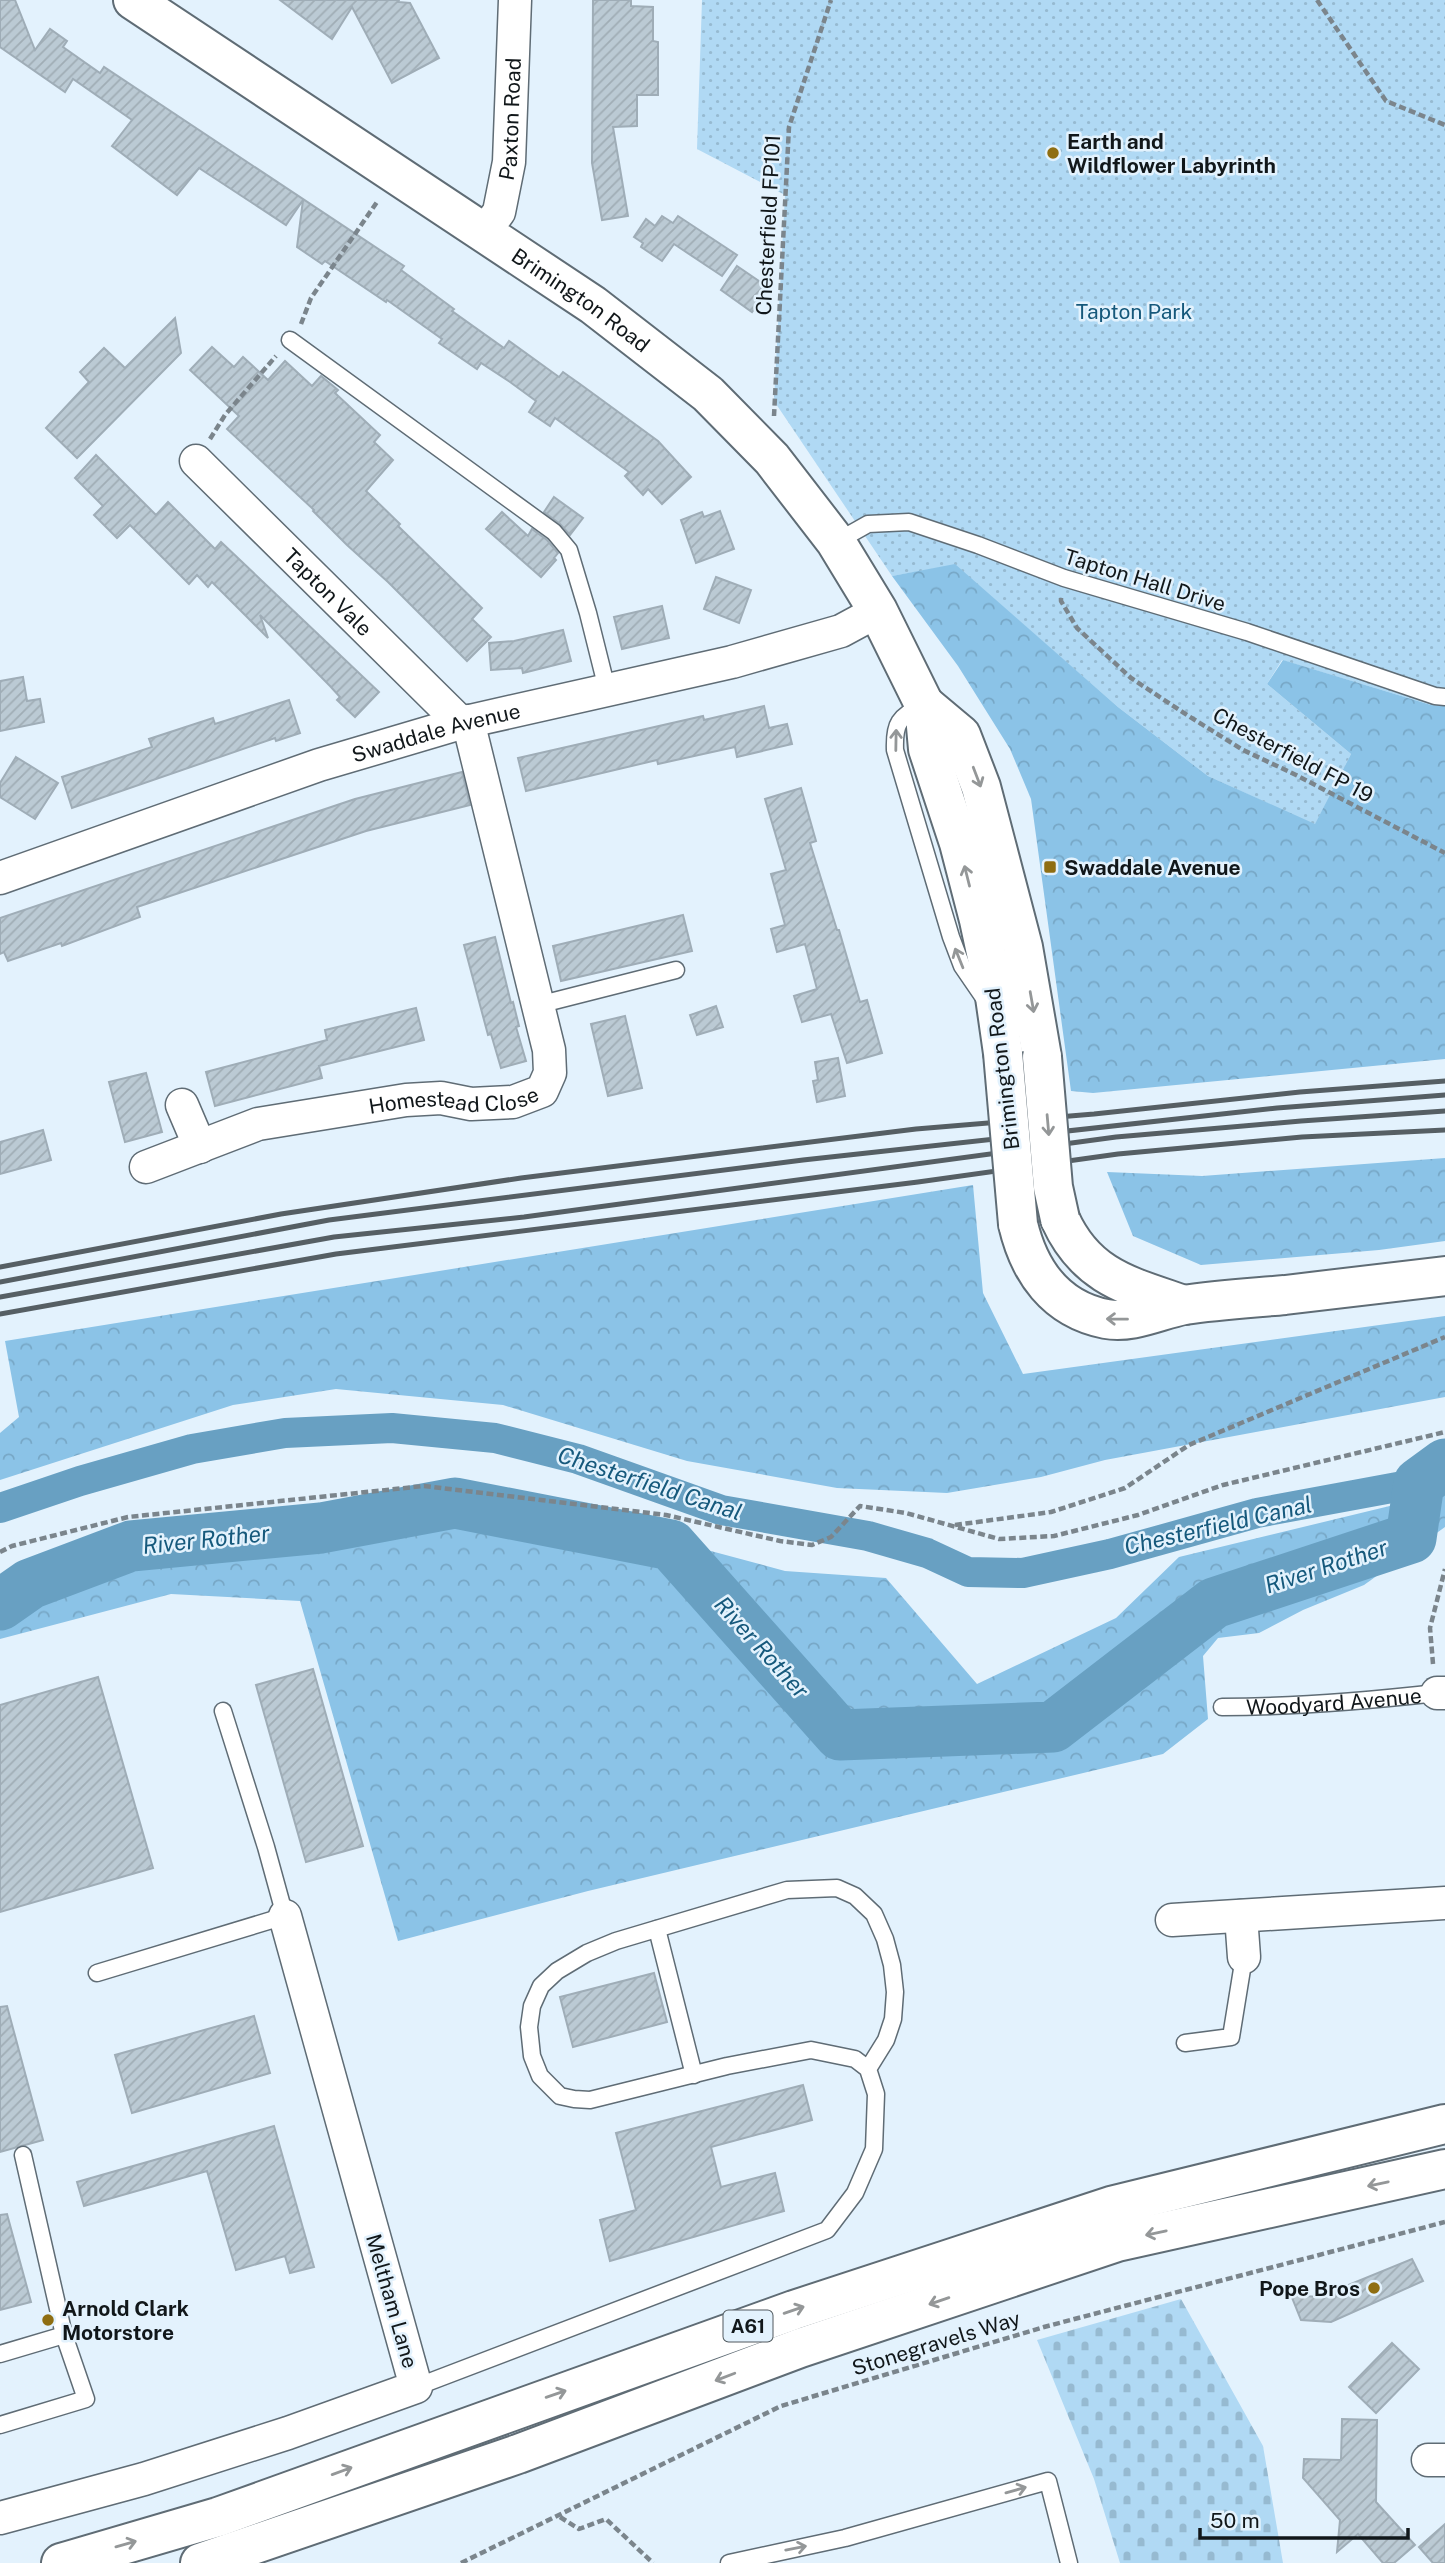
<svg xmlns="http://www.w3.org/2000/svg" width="1445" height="2563" font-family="'Public Sans',sans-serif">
<defs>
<pattern id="grass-dots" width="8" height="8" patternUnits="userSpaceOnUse" patternTransform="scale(1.75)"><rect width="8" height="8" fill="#b0d9f4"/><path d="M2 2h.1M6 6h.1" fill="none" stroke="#96bad1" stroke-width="1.8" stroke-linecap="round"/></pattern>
<pattern id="forest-crowns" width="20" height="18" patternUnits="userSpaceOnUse" patternTransform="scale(1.75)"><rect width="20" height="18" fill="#8bc3e7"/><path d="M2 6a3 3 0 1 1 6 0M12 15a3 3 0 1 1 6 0" fill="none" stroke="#77a7c6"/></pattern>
<pattern id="cemetery-stones" width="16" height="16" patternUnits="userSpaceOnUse" patternTransform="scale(1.75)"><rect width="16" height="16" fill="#b0d9f4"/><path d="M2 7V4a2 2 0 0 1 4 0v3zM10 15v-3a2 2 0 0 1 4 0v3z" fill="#96bad1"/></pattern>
<pattern id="building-hatch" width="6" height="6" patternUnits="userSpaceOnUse" patternTransform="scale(1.75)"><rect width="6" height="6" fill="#bbcad4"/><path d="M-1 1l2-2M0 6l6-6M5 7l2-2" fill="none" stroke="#a0adb5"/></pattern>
</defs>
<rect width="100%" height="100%" fill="#e3f2fd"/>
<polygon fill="url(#grass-dots)" points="702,0 1445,0 1445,706 1431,705 1282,660 1267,684 1351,754 1315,825 1208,776 1118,707 955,565 892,576 774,401 785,195 697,149"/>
<g fill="url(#forest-crowns)">
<polygon points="955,564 1118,707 1208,776 1315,824 1351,754 1267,684 1283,660 1431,705 1445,706 1445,1059 1093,1093 1071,1091 1031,799 1010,749 958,666 892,576"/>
<polygon points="1445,1158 1445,1241 1379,1250 1201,1265 1133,1236 1107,1172 1202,1176"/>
<polygon points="973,1185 983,1293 1023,1374 1445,1316 1445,1397 1105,1460 1041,1477 947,1493 837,1488 687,1461 503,1405 336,1389 233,1405 0,1480 0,1433 19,1417 5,1341"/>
<polygon points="1445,1475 1445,1527 1364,1585 1303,1610 1259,1633 1218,1638 1203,1656 1208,1719 1163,1754 588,1891 398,1941 300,1601 171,1594 0,1639 0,1582 123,1537 422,1507 666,1539 785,1571 886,1578 977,1684 1116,1618 1179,1557 1398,1504"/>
</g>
<polygon fill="url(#cemetery-stones)" points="1181,2299 1263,2446 1283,2563 1120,2563 1094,2479 1037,2340"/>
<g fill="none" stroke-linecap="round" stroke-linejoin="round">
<polyline stroke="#68a0c2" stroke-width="30" points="0,1508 80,1481 192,1449 285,1433 392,1428 495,1438 578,1459 721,1510 868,1536 927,1553 968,1572 1023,1573 1110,1554 1257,1513 1419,1483"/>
<polyline stroke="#68a0c2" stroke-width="51" points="0,1605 30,1584 131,1546 321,1528 455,1503 671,1545 840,1735 1053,1727 1214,1603 1411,1538 1419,1483 1445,1464"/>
</g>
<g fill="url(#building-hatch)" stroke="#9fadb7" stroke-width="2">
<polygon points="0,0 15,0 35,50 50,29 67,41 63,47 100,73 104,67 404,266 401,270 454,309 452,311 504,348 509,341 559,377 563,372 580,384 658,441 691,477 662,504 648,489 643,495 625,476 629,472 555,418 550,426 529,412 536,401 510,382 481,363 477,369 439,343 442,339 387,300 386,302 325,261 322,264 297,247 303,200 286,225 199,168 177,195 112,146 132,120 73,79 65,92 0,47"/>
<polygon points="280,0 399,0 398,2 410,3 439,58 392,83 352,7 332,39"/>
<polygon points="593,0 631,0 631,6 653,7 653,41 658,42 658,95 637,95 637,126 613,127 628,216 602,220 592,163"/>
<polygon points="662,216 673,223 678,216 737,255 722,276 674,244 662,261 641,247 643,243 634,237 646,219 655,226"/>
<polygon points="737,266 769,288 752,312 721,290"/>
<polygon points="175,318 181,353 77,458 46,428 89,382 80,372 104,348 125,368"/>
<polygon points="212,347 234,367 243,357 268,380 285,361 312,386 321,376 338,390 335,393 380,435 374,442 393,460 366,491 400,524 398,526 482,608 472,619 491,637 467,661 388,582 347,545 313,511 314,510 227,429 239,416 190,370"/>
<polygon points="96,455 156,515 168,502 215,549 221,542 379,692 355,717 337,700 340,697 330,686 260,615 268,638 212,582 208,587 197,575 189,584 130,525 117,538 94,515 103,506 75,478"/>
<polygon points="554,497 583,518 570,535 560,524 544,512"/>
<polygon points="720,511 734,549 696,563 681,520 702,512 704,517"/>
<polygon points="502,512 528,536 532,529 547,540 558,553 554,558 556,560 541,577 486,529"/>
<polygon points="716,577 751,590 739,623 704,609"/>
<polygon points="662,606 669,638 622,649 614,617"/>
<polygon points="563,630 571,661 523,673 522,668 491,670 489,643 514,641"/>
<polygon points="23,677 27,701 40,699 44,722 0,731 0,681"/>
<polygon points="289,700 300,733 276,741 275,738 72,808 62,777 152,747 149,739 213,718 215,724"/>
<polygon points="764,706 769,728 787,724 792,744 737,757 735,747 658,764 657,760 526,791 518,758 703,716 704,720"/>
<polygon points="16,757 58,783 35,819 0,797 0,783"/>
<polygon points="462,772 470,805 366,831 137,907 140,917 62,946 61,943 8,961 4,952 0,954 0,918 355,799"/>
<polygon points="801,788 816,841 810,843 837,930 839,930 860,1002 867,1000 882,1053 847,1063 831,1014 802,1022 794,996 817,989 805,944 777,952 771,929 785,925 771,874 786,870 765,799"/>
<polygon points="683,915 692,951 561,981 553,946"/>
<polygon points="495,937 511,1003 513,1002 519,1026 516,1027 526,1061 501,1068 491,1034 488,1035 464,945"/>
<polygon points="716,1006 723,1027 697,1035 690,1015"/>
<polygon points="416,1008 424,1040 319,1066 322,1078 215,1106 206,1072 327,1040 325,1030"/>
<polygon points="625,1016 642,1088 608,1096 591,1024"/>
<polygon points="838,1058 845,1096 817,1102 813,1081 818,1080 815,1062"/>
<polygon points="146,1073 162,1132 125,1142 109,1082"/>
<polygon points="43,1130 51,1160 0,1174 0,1142"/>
<polygon points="313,1669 363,1846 306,1862 256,1685"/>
<polygon points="98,1677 153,1868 0,1912 0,1705"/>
<polygon points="654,1973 667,2022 573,2047 560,1997"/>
<polygon points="7,2006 43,2140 0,2152 0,2007"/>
<polygon points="254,2016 270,2073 132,2113 115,2055"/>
<polygon points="803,2085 812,2120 711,2147 721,2187 775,2173 784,2211 610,2261 600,2220 636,2210 616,2133"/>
<polygon points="274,2126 314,2267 290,2273 285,2256 236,2270 207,2171 84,2206 77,2182"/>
<polygon points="7,2214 31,2302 0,2310 0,2215"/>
<polygon points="1412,2259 1423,2281 1331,2322 1301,2320 1291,2295 1319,2297"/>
<polygon points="1392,2343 1419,2369 1376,2413 1349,2387"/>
<polygon points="1342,2419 1377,2420 1376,2502 1415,2545 1394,2563 1383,2563 1358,2534 1337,2552 1340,2520 1303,2478 1304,2459 1341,2460"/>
<polygon points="1445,2524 1445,2563 1433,2563 1419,2547"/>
</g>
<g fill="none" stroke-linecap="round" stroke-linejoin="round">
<g stroke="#5f6c75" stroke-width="19">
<g id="service">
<polyline points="290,340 554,532 569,550 588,613 607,689"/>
<polyline points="836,542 868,524 909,522 978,545 1064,578 1247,632 1435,696 1445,697"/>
<path d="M922,705C899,718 894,722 895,750L951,937L962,966L986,1001"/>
<polyline points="538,1005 676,970"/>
<path id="s1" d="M1222,1707C1294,1707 1365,1701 1437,1693"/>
<polyline points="657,1929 694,2075"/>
<polyline points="97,1973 285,1916 266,1847 223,1711"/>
<polyline points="1185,2043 1231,2037 1244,1957"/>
<polyline points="0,2354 64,2335"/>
<polyline points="416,2387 827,2230 855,2193 874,2149 876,2094 868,2069 855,2059 811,2050 727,2066 590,2100 574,2099 560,2096 540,2076 532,2056 529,2027 532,2006 541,1986 557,1971 587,1953 616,1941 787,1890 837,1888 855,1896 874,1914 885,1939 892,1965 895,1992 893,2019 886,2040 868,2069"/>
<polyline points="0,2425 86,2399 64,2335 23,2155"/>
<polyline points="729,2563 845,2538 1048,2481 1069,2563"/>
</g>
</g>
<g stroke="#5f6c75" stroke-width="35">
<g id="minor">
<path id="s2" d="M484,232L499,212L509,162L515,0"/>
<path id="s3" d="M196,461L461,723"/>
<path id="s4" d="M0,878L319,765L461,723L732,662L841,631L878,611"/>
<polyline points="182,1105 200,1147"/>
<path id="s5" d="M146,1167L258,1124L406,1100L441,1098L471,1104L513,1102L542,1091L550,1073L549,1050L468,721"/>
<polyline points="1437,1693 1445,1693"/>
<polyline points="1241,1916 1244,1957"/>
<polyline points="1172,1920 1445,1903"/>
<polyline points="1428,2460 1445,2460"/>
<polyline points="0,2518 144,2479 288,2433 416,2387 285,1916"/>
</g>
</g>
<g stroke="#5f6c75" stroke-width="42">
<g id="secondary">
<path id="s6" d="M133,0L593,305L708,394L772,459L836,542L878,611L924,704L928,749L959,843L979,920L994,990L1003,1053"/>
<polyline points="924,704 961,735 981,787 1023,947 1042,1057"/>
<path d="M1060,1219C1086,1277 1129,1286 1184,1305"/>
<path d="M1018,1224C1029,1271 1055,1309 1106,1319C1132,1324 1159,1310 1184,1305C1217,1300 1252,1298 1285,1295C1339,1289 1392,1282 1445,1276"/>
</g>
</g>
<g stroke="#5f6c75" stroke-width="42">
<g id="trunk">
<polyline points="61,2563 218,2517 794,2310 1111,2206 1445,2124"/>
<polyline points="200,2563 518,2454 800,2348 1117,2242 1445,2169"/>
</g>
</g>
<g stroke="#7b858c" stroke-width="4.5" stroke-dasharray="7 3.5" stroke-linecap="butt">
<polyline points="1317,0 1386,101 1445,125"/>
<polyline points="301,324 311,298 377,202"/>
<polyline points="774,416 789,127 831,0"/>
<polyline points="210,439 225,415 276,356"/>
<polyline points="1061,598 1061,601 1077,628 1131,678 1187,715 1243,750 1296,775 1445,853"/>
<polyline points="955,1525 1051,1512 1125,1488 1189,1445 1445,1337"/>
<polyline points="0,1552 12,1546 128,1517 424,1486 666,1515 780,1541 812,1545 831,1537 860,1506 906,1513 999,1539 1054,1536 1138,1515 1223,1485 1445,1432"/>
<polyline points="1433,1664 1430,1628 1445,1569"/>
<polyline points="560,2517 579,2529 606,2519 653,2563"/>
<polyline points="461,2563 781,2406 1044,2327 1445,2222"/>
</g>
<use href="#service" stroke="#fff" stroke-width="16"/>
<use href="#minor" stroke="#fff" stroke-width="32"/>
<use href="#secondary" stroke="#fff" stroke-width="38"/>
<use href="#trunk" stroke="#fff" stroke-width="38"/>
<g stroke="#565f64" stroke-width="5">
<polyline points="0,1267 281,1214 521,1178 916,1129 1094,1114 1300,1092 1445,1081"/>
<polyline points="0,1282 329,1220 803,1160 1277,1108 1445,1095"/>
<polyline points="0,1297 334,1237 524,1217 1116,1137 1301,1121 1445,1111"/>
<polyline points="0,1314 336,1254 918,1182 1118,1154 1302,1137 1445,1130"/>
</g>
<g stroke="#5f6c75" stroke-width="42" stroke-linecap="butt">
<g id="secondary-bridge">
<polyline points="1003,1053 1018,1224"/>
<polyline points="1042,1057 1053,1187 1060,1219"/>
</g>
</g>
<use href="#secondary-bridge" stroke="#fff" stroke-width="38"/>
</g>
<defs><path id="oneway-shaft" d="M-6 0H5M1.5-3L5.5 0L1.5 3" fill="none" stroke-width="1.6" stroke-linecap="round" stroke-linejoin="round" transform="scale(1.75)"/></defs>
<g stroke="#949798">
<use href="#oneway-shaft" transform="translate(896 740) rotate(-89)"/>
<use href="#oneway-shaft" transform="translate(977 777) rotate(69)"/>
<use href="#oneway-shaft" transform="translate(967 876) rotate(-104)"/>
<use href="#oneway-shaft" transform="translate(959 958) rotate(-112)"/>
<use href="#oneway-shaft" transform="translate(1032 1002) rotate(80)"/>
<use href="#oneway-shaft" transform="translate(1048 1125) rotate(85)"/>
<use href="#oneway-shaft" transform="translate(1117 1319) rotate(-179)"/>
<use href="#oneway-shaft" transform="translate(1378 2184) rotate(168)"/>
<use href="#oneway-shaft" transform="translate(1156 2233) rotate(168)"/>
<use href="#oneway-shaft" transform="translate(939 2301) rotate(161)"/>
<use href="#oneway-shaft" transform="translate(794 2310) rotate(-19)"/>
<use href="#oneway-shaft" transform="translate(725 2377) rotate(159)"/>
<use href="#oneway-shaft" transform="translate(556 2394) rotate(-19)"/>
<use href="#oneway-shaft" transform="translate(342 2471) rotate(-20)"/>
<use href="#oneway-shaft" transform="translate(1016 2490) rotate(-16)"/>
<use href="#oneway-shaft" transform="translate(126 2544) rotate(-16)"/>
<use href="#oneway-shaft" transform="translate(796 2548) rotate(-11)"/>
</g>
<g fill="#8f6e12" stroke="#e3f2fd" stroke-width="2.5">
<circle cx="1053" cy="153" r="7"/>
<rect x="1043" y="860" width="14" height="14" rx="3.5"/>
<circle cx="1374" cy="2288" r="7"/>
<circle cx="48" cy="2320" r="7"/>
</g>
<g text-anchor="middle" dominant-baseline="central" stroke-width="5" stroke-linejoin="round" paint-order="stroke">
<rect fill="#e3f2fd" stroke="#50595e" stroke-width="2" x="723.5" y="2310.5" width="49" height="31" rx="5"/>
<g font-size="19" font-weight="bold" fill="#11171a">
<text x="748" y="2326">A61</text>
</g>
<g font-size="21" fill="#11171a" stroke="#e3f2fd">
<text stroke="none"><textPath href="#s2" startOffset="119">Paxton Road</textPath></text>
<text transform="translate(768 225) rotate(-87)">Chesterfield FP101</text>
<text stroke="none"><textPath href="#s6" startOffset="539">Brimington Road</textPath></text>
<text transform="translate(1145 580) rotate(17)">Tapton Hall Drive</text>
<text stroke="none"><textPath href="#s3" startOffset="186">Tapton Vale</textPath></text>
<text stroke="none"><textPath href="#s4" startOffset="460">Swaddale Avenue</textPath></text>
<text transform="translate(1293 755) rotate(28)">Chesterfield FP 19</text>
<text transform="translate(1002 1069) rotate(-97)">Brimington Road</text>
<text stroke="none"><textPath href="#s5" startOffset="318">Homestead Close</textPath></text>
<text stroke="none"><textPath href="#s1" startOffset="112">Woodyard Avenue</textPath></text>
<text transform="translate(392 2301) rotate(74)">Meltham Lane</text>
<text transform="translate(936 2343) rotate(-17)">Stonegravels Way</text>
</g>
<g font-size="21" font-weight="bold" fill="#11171a" stroke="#e3f2fd" text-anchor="start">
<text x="1067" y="141">Earth and<tspan x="1067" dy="24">Wildflower Labyrinth</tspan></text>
<text x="1064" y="867">Swaddale Avenue</text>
<text x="1360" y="2288" text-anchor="end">Pope Bros</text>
<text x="62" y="2308">Arnold Clark<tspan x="62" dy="24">Motorstore</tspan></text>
</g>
<g font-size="21" fill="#15587b" stroke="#e3f2fd">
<text x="1134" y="311">Tapton Park</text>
</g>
<g font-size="23" font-style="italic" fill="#16597c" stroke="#e3f2fd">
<text transform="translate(650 1483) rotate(18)">Chesterfield Canal</text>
<text transform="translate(1218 1525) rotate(-13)">Chesterfield Canal</text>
<text transform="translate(206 1539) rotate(-6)">River Rother</text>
<text transform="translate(1326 1566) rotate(-18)">River Rother</text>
<text transform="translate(762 1647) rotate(48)">River Rother</text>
</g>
</g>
<path d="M1200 2528v10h208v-10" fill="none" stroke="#11171a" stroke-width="3.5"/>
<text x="1210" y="2528" font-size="21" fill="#11171a" stroke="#e3f2fd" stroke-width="5" paint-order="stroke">50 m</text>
</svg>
